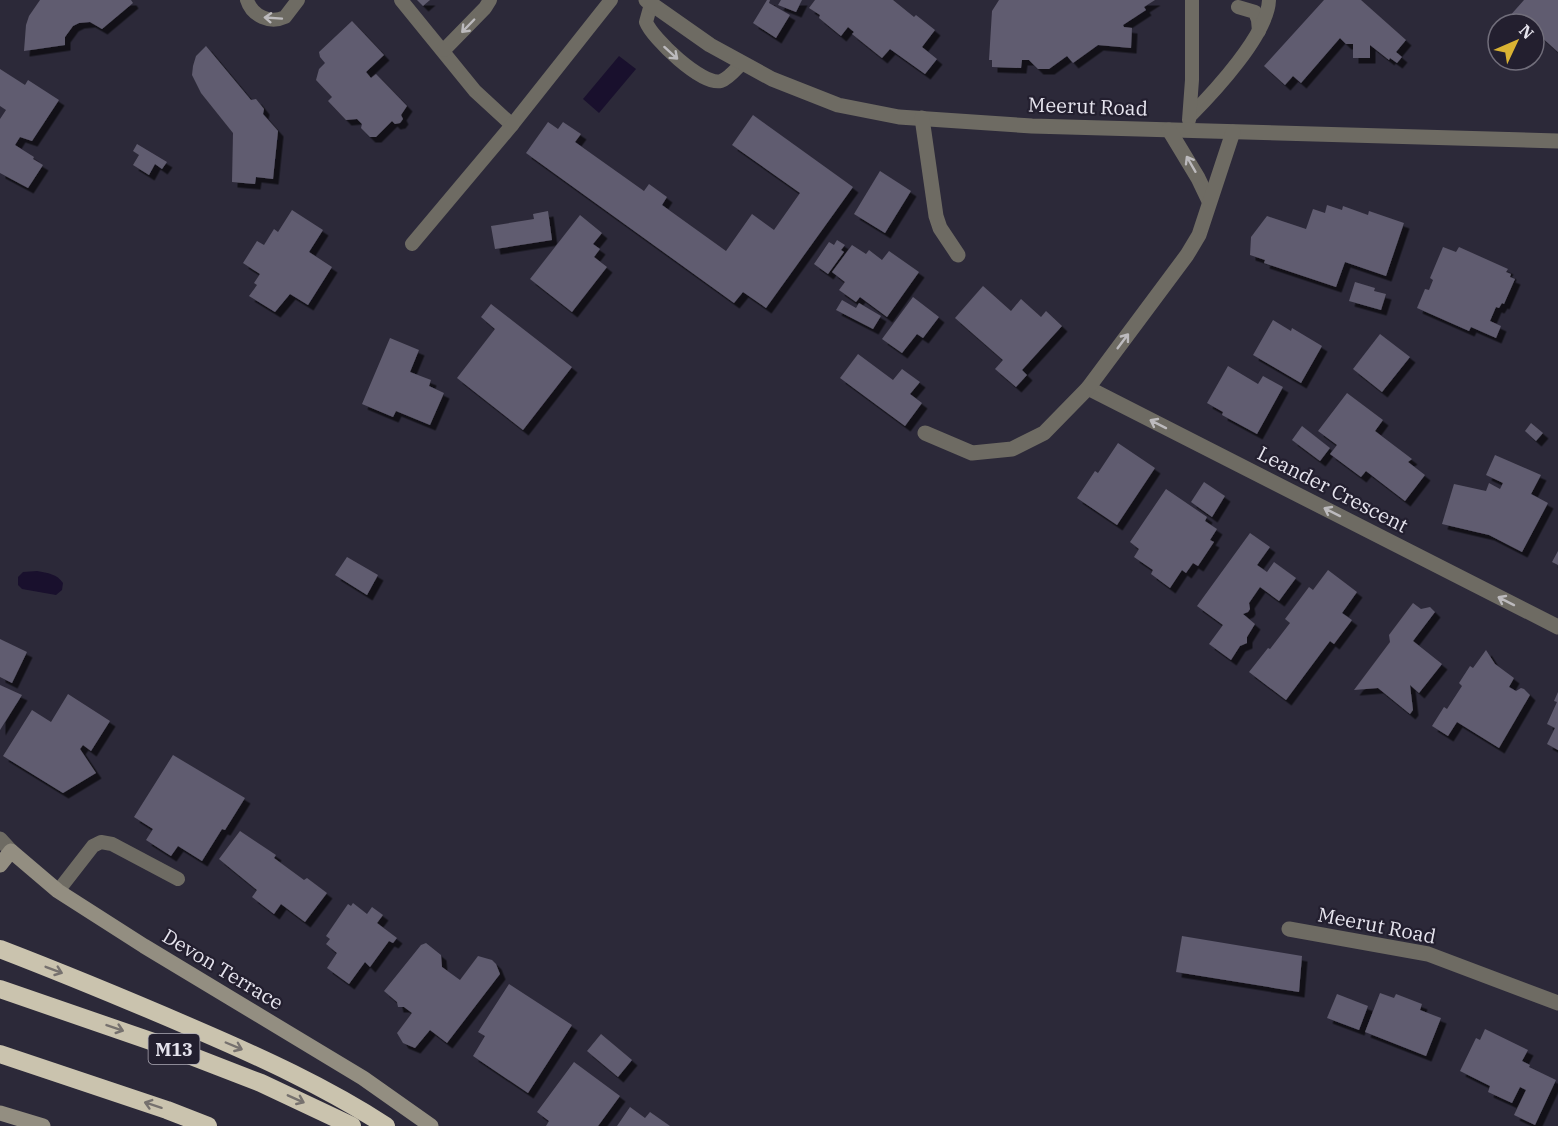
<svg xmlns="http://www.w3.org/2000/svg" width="1558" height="1126" font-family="'IBM Plex Serif',serif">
<defs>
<filter id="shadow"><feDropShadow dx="5.5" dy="5.5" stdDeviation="0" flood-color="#0009"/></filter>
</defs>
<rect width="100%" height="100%" fill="#2c2939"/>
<g fill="#19102d">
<polygon points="619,56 636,69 599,113 583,99"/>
<path d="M37,571C48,573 57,574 63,583L62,590L56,595L22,589L18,585V577L23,572Z"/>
</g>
<g fill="#605c6f" filter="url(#shadow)">
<polygon points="40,0 131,0 133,3 102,29 90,22 79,23 73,26 65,37 65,45 24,51 26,25 29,16"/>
<polygon points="417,0 430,0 423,6"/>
<polygon points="767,0 770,0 769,3 790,15 776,38 753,23"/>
<polygon points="781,0 802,0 796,12 778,5"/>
<polygon points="815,0 893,0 914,17 916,15 935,30 922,47 937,59 925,74 890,49 882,58 852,34 854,32 848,27 841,36 819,18 820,15 809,8"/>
<polygon points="999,0 1155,0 1144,7 1146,10 1123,25 1124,27 1132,28 1131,48 1098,45 1073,63 1067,56 1049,69 1038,69 1029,60 1022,60 1021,68 992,67 992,60 989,60 992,11"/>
<polygon points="1324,0 1361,0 1406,40 1396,52 1402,57 1397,63 1390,58 1389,60 1370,45 1370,58 1353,58 1353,44 1346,44 1340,38 1301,83 1293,76 1285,85 1264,66"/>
<polygon points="1524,0 1558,0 1558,52 1539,35 1534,40 1534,24 1515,24 1508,18"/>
<polygon points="352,21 384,55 366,72 371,78 376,74 407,106 401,115 403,119 400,123 395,124 392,121 376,137 370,137 361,128 362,124 357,119 346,120 328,101 332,97 316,80 319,69 325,63 320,57 319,52"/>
<polygon points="206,46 251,100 256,99 264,109 263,114 278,131 273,179 256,177 255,184 232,182 233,133 201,93 192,75 193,66 196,56"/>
<polygon points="0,69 25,85 28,80 59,100 32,141 20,137 15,145 34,157 33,159 43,165 28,188 0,173 0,119 6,110 0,106"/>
<polygon points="753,115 853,187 766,308 743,292 734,303 526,153 548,122 558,129 563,122 581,134 575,142 644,191 649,184 667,197 662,205 726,251 752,214 774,230 800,193 732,145"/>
<polygon points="137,144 167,162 162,169 155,164 149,175 133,165 139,155 133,151"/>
<polygon points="880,171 911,191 885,233 854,214"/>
<polygon points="1327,205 1342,210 1343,206 1368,215 1369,211 1404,223 1386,276 1345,262 1336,287 1264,263 1265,260 1250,255 1251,237 1267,216 1306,229 1313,209 1325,213"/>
<polygon points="292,210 323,230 309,252 332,267 308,305 290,294 275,312 249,296 257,285 254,283 260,274 243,263 257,241 264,245 274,229 278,232"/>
<polygon points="548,211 552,240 495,249 491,226 534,219 533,214"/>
<polygon points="580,215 602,233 593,244 600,249 594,257 607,267 572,312 530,279"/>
<polygon points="837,240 845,245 841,250 844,252 828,274 814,264 829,242 834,245"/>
<polygon points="852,245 866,254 869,250 882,260 889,251 919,272 887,317 860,297 856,302 839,290 845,282 832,272"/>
<polygon points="1443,247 1456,252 1459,247 1508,269 1506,272 1511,274 1510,277 1515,279 1504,304 1502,303 1499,308 1496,307 1490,321 1501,326 1496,338 1471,327 1469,331 1417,308 1425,289 1429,290 1433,280 1430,278"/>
<polygon points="1355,282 1375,288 1374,291 1386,294 1381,310 1349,301"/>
<polygon points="983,286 1011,311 1021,299 1041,317 1046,311 1062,326 1022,370 1027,375 1016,387 995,369 1003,360 955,318"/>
<polygon points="913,297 939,317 923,338 917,334 902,353 882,339"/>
<polygon points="842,300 856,308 859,303 881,316 873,329 836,310"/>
<polygon points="491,304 572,367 523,430 457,378 495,329 481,317"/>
<polygon points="1273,320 1291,331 1292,328 1322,346 1301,383 1253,355"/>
<polygon points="1380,334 1410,357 1382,392 1353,369"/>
<polygon points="390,338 419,350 410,372 431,380 429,386 444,393 430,425 396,411 393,417 362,404"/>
<polygon points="858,354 893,380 902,369 920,382 910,394 922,403 905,426 840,378"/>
<polygon points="1228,366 1258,384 1263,376 1283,387 1257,434 1222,415 1223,412 1207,403"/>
<polygon points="1347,393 1383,420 1375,431 1412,459 1408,462 1425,475 1405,501 1366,471 1361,477 1330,454 1337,445 1318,431"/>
<polygon points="1531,423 1543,433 1536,441 1525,431"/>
<polygon points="1302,426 1330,448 1320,461 1292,440"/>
<polygon points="1118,443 1155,468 1117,525 1077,498 1095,471 1098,473"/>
<polygon points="1495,455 1541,475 1531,494 1548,503 1522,552 1489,535 1442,524 1454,484 1486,491 1489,483 1500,489 1503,483 1486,475"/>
<polygon points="1204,482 1225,496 1212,517 1191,502"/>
<polygon points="1166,489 1207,517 1205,521 1217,529 1210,540 1214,542 1198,566 1193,563 1186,573 1182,570 1170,588 1151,574 1153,570 1134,557 1139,549 1130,542"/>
<polygon points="1250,533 1270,547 1257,565 1267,572 1274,562 1296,578 1279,601 1260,587 1249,603 1250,609 1248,612 1243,614 1255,624 1247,637 1247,643 1240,646 1231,660 1209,644 1223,625 1197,606"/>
<polygon points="1558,551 1558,565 1552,562"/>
<polygon points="347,557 378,575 367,595 335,575"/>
<polygon points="1328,570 1357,592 1342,613 1352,620 1334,644 1330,641 1286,700 1249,672 1268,648 1270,649 1290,623 1285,619 1309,587 1313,590"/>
<polygon points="1413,603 1421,609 1430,607 1435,612 1413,641 1442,664 1419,693 1410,685 1413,710 1410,714 1378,688 1354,690 1390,642 1389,635"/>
<polygon points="0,639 27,652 12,683 0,677"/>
<polygon points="1486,650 1495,664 1514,678 1509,687 1516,691 1521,688 1524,689 1530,695 1499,748 1457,722 1448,736 1432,726 1444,707 1447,709 1462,686 1459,683 1470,666 1473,668"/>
<polygon points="0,685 22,695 0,730"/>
<polygon points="1558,692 1558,750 1547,744 1555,728 1547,724 1557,702 1554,701"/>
<polygon points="68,694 110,721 91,751 83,745 80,749 96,773 63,793 3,756 32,710 51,722"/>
<polygon points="173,755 245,798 225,830 222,829 202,861 178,846 171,856 146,840 153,829 134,817"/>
<polygon points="240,831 276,855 274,858 304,880 307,878 327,893 305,922 281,904 274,914 252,897 257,890 219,859"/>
<polygon points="353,903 367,914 372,907 383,915 377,923 397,938 393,943 389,941 370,967 365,962 349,984 327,968 337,953 326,944 330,939 326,936 348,904 351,906"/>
<polygon points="1182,936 1302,956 1299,992 1176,972"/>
<polygon points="426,943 441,955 442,967 460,980 478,956 492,960 496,964 500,974 447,1043 430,1030 415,1048 403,1043 397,1033 412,1013 404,1007 398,1007 397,1002 384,991 421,945"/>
<polygon points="509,984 572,1025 528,1093 473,1056 485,1036 478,1032"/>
<polygon points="1380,993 1394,998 1396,994 1422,1004 1420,1010 1441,1018 1426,1056 1365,1032"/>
<polygon points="1337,994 1368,1006 1359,1030 1327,1018"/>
<polygon points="1485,1029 1528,1050 1522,1061 1530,1065 1529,1067 1556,1080 1535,1125 1514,1115 1526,1090 1520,1087 1512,1103 1488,1092 1490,1086 1460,1071 1476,1038 1480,1040"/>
<polygon points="601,1034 632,1060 618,1077 587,1051"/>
<polygon points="574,1062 620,1096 598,1126 546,1126 549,1121 537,1112"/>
<polygon points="630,1107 645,1118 650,1112 670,1126 617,1126"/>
</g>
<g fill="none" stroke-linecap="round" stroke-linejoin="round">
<g stroke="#6e6b63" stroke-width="14">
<path d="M247,0C252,16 270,24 285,17L298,0"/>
<polyline points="401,0 475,91 512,125"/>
<path d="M651,4L646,22C652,38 702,86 721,81C729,78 736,69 742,63"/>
<polyline points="1238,7 1255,12 1258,20 1259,31"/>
<polyline points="444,50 485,8 490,0"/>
<path d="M1190,116C1214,92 1268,34 1269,0"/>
<polyline points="1189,120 1192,80 1192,0"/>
<polyline points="412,244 512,125 611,0"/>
<polyline points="58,891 93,846 101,842 112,844 178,879"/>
</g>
<g stroke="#6e6b63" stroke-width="15">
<polyline points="646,0 710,45 772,79 838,105 899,117 1032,126 1558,141"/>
<polyline points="922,118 936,216 940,228 958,255"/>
<polyline points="1169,130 1198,178 1209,201"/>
<polyline points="1088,388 1558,627"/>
<polyline points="925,433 972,453 1012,449 1044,433 1088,388 1187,255 1199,235 1233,132"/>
<polyline points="0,839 11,851"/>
<polyline points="1289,929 1428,954 1558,1003"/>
</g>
<g stroke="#938e81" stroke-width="15">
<polyline points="0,865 11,851 58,891 144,946 363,1078 431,1126"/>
<polyline points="0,1113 43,1126"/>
</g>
<g stroke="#cac3ae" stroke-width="18">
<path d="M0,949C65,974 130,1001 195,1029C260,1057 326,1087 386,1126"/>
<polyline points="0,989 168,1047 261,1083 352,1126"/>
<polyline points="0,1054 167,1110 208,1126"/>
</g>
</g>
<defs><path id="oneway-shaft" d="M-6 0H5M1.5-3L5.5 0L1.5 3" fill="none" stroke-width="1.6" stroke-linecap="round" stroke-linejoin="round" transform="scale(1.5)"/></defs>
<g stroke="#bcbabd">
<use href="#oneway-shaft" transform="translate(273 18) rotate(-176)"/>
<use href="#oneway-shaft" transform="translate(468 26) rotate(134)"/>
<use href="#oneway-shaft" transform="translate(671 53) rotate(42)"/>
<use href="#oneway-shaft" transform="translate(1191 164) rotate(-120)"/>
<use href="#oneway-shaft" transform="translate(1123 341) rotate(-53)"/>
<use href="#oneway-shaft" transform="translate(1158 424) rotate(-153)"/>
<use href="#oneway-shaft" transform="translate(1332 512) rotate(-153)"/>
<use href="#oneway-shaft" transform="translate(1506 601) rotate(-153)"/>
</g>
<g stroke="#76716e">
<use href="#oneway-shaft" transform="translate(54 970) rotate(21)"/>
<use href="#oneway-shaft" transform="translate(115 1028) rotate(19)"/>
<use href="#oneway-shaft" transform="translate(234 1046) rotate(23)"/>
<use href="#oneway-shaft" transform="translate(296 1099) rotate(24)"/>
<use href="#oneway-shaft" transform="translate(153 1105) rotate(-162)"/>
</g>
<g text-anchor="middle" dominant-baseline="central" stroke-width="4.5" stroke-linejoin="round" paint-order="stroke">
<rect fill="#231f2f" stroke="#aca9b5" stroke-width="1.5" x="148.5" y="1034" width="51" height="30" rx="4.5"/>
<g font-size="18" font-weight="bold" fill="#e6e4ee">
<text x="174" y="1049">M13</text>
</g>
<g font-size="20" fill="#e6e4ee" stroke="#231f2f">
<text transform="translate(1088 106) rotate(2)">Meerut Road</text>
<text transform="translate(1333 489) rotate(27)">Leander Crescent</text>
<text transform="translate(1377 925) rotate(11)">Meerut Road</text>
<text transform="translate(223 969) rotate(31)">Devon Terrace</text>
</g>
</g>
<g transform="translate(1516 42) rotate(46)"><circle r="28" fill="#231f2f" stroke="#716e7b" stroke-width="1.5"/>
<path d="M0-4.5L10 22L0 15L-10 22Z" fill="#dab333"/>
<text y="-9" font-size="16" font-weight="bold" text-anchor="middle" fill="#e6e4ee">N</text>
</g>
</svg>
